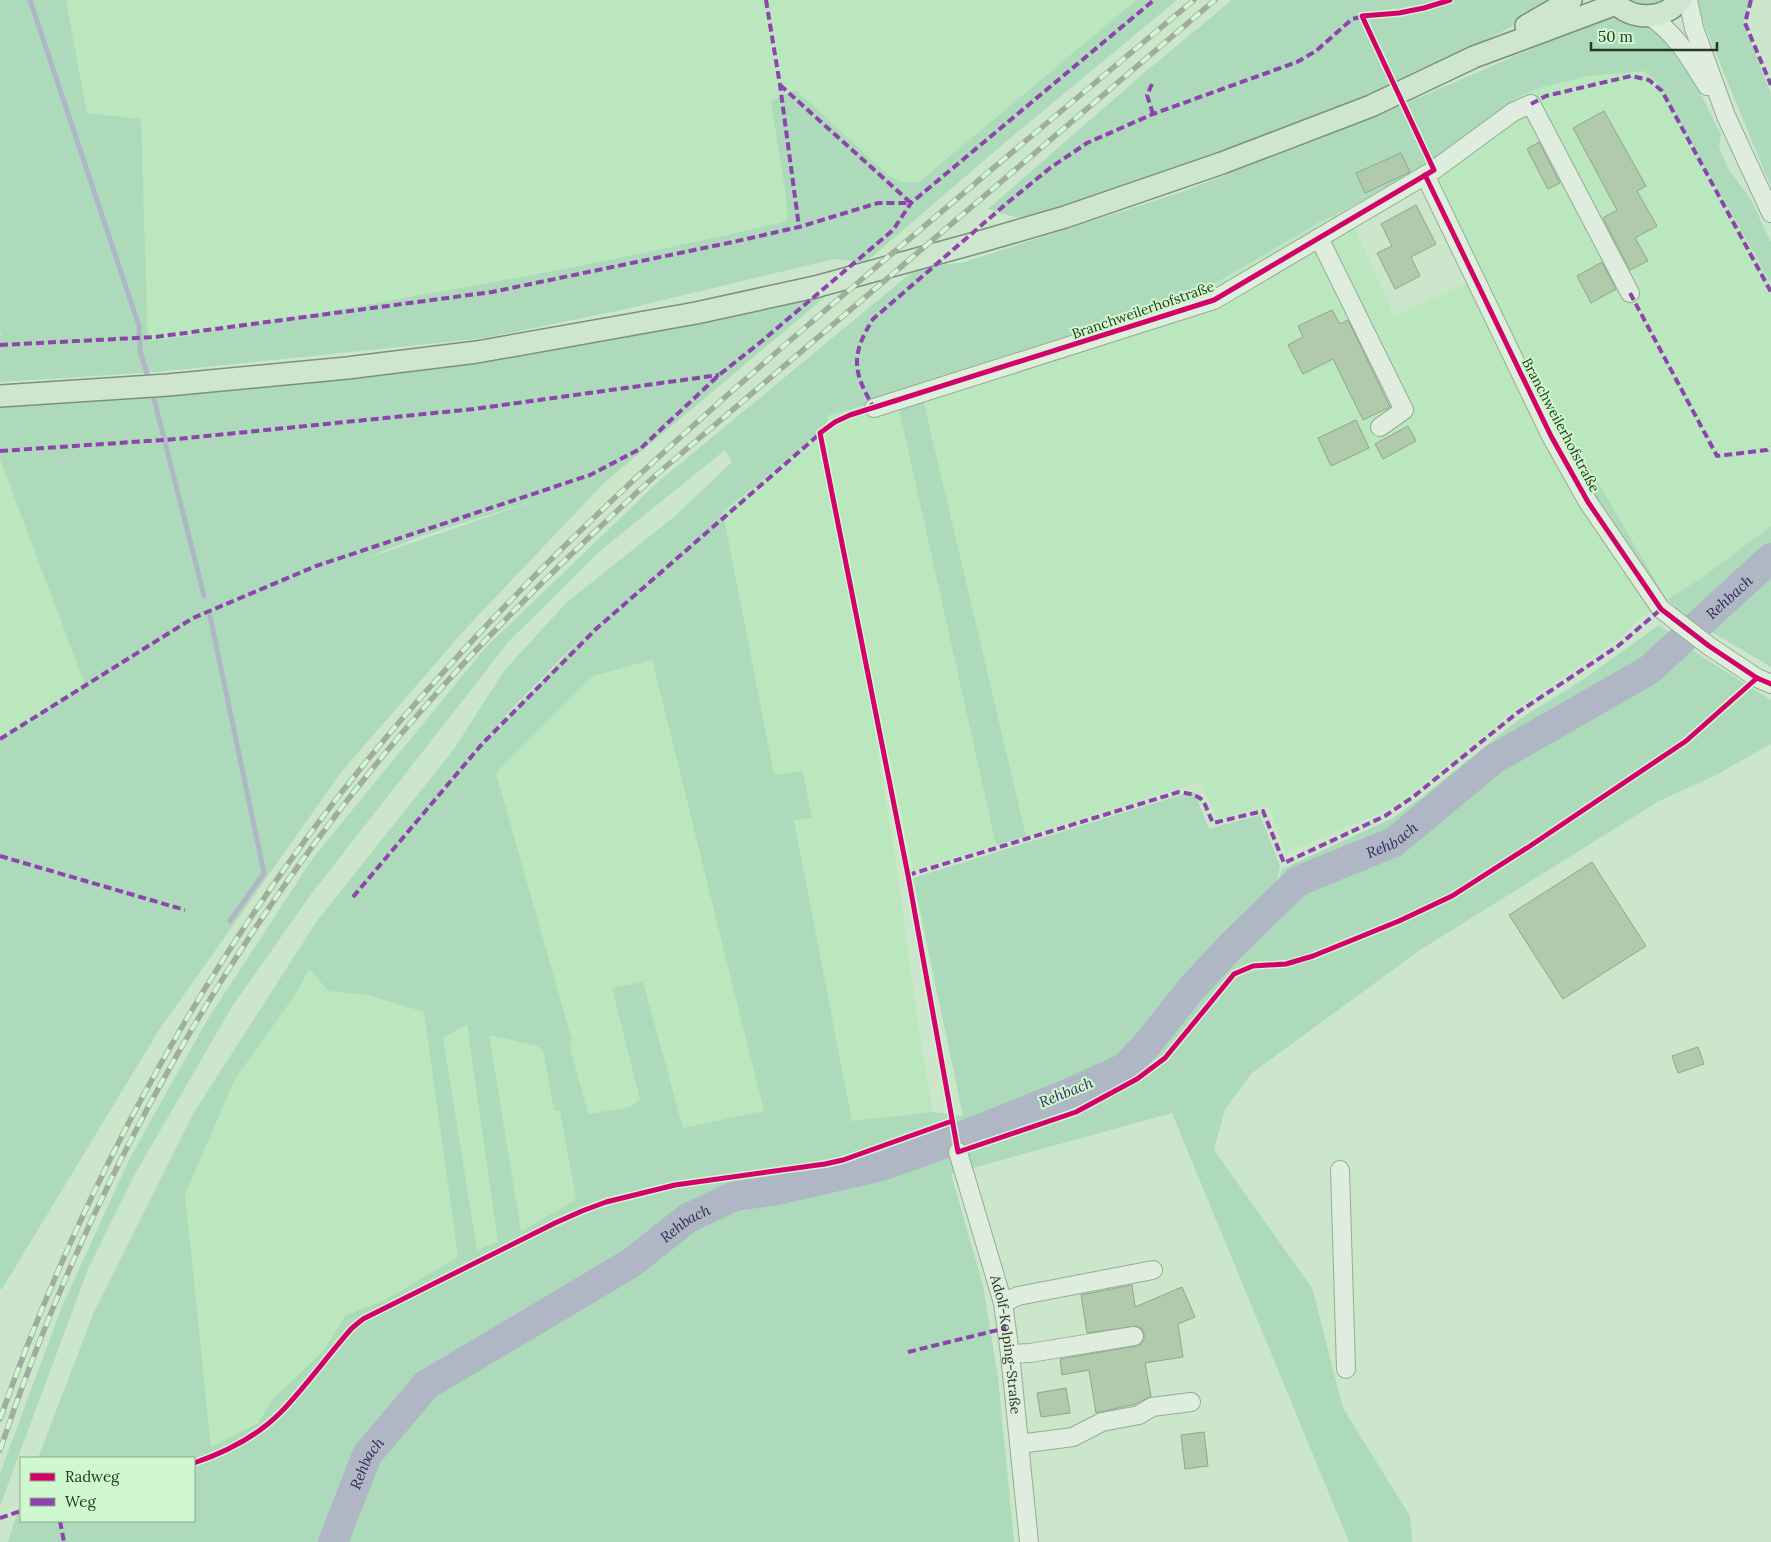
<svg xmlns="http://www.w3.org/2000/svg" width="1771" height="1542" font-family="Lora,serif">
<rect width="100%" height="100%" fill="#cbe6cb"/>
<g fill="#bae7be">
<polygon points="66,0 1136,0 919,182 902,182 889,176 796,90 786,196 787,221 693,243 458,288 186,336 148,341 141,120 87,113"/>
<polygon points="1644,71 1658,83 1771,283 1771,526 1703,577 1668,600 1529,366 1575,497 1652,611 1640,618 1623,636 1510,713 1415,791 1389,809 1286,853 1268,806 1218,819 1200,782 1026,836 921,391 1178,305 1318,223 1347,209 1394,316 1483,276 1426,164 1516,98 1542,87 1589,76"/>
<polygon points="896,396 996,845 913,870 855,597 898,878 918,1024 933,1112 852,1121 794,820 812,817 804,772 774,776 723,511 827,416"/>
<polygon points="0,459 85,685 0,739"/>
<polygon points="652,660 765,1111 683,1128 643,982 612,988 640,1099 630,1107 588,1114 496,773 593,676"/>
<polygon points="311,968 364,994 424,1012 458,1257 383,1301 346,1315 323,1351 271,1401 258,1423 211,1447 185,1194 235,1079 293,998"/>
<polygon points="467,1025 498,1242 477,1250 443,1036"/>
<polygon points="489,1035 537,1046 543,1050 554,1110 560,1110 576,1200 520,1231"/>
</g>
<g fill="#acdaba" fill-rule="evenodd">
<path d="M0,0H66L87,113L141,119L148,341L186,336C387,301 589,268 787,221L786,196L771,101L796,90L889,176L902,182H919L1136,0H1177L1009,139L865,263L834,259L626,309L485,338L157,372L0,382V335H2L0,331Z"/>
<polygon points="1232,0 1561,0 1434,68 1205,158 1115,190 1040,214 1015,217 988,209 1144,73"/>
<path d="M1629,0H1666C1653,5 1642,8 1629,0Z"/>
<polygon points="1694,0 1750,0 1744,19 1745,28 1771,94 1771,187"/>
<path d="M1610,18H1620L1649,26L1677,48L1721,134L1719,147L1729,170L1750,198L1771,242V283L1658,83L1644,71L1589,76L1542,87L1516,98L1426,164L1347,209L1318,223L1178,305L921,391L1026,836L996,845L896,396L827,416L828,425L723,512L774,775L803,771L812,818L794,820L852,1121L933,1112L963,1116L913,878L1194,791L1209,829L1260,815L1280,866L1274,893L1282,869L1393,818L1422,797L1518,720L1584,679L1659,625L1701,656L1771,700V744L1716,775L1659,801L1420,950L1252,1073L1225,1109L1214,1150L1312,1288L1343,1408L1410,1516L1412,1542H1349L1172,1113L951,1174L983,1286L998,1378L1014,1542H8L21,1501V1521H194V1458H38L94,1312L193,1114L317,921L454,749L504,671L567,602L675,516L732,462L725,450L600,551L510,640L312,893L233,1005L135,1174L88,1269L0,1506V1474L6,1457L63,1304L131,1156L206,1022L313,858L486,647L658,482L917,268L965,262L1182,192L1379,115L1582,27ZM577,642H578L486,742L507,714ZM652,660L764,1111L683,1128L643,982L612,988L640,1099L630,1107L588,1114L569,1043L572,1041L496,773L593,676ZM310,969L328,991L368,995L424,1012L458,1257L383,1301L346,1315L323,1351L271,1401L258,1423L211,1447L185,1194L235,1079L293,998ZM467,1025L498,1242L477,1250L443,1037ZM489,1035L537,1046L543,1050L554,1110L560,1111L576,1200L521,1231Z"/>
<path d="M826,296L604,483L468,626L342,771L159,1030L2,1289H0V739L85,685L0,459V404L634,332ZM543,498L362,560L421,536Z"/>
<polygon points="1528,363 1667,600 1703,577 1771,526 1771,667 1685,616 1668,600 1652,611 1575,497"/>
</g>
<g fill="none" stroke-linecap="round" stroke-linejoin="round">
<g stroke="#afb7c5" stroke-width="5">
<polyline points="30,0 139,326 140,351 149,380"/>
<polyline points="152,391 204,596"/>
<polyline points="210,616 264,873 230,921"/>
</g>
<path stroke="#afb7c5" stroke-width="30" id="s1" d="M333,1542L367,1455L426,1385L631,1263L688,1218L735,1196L773,1191L882,1166L935,1147L1070,1093L1125,1068L1149,1042L1192,988L1232,945L1298,881L1394,842L1494,759L1649,670L1771,558"/>
</g>
<g fill="#b1caac" stroke="#8fa68a">
<polygon points="1604,111 1646,186 1637,191 1657,226 1635,238 1648,261 1630,270 1603,218 1617,210 1573,128"/>
<polygon points="1539,142 1560,183 1548,189 1527,149"/>
<polygon points="1401,153 1410,172 1365,193 1356,173"/>
<polygon points="1416,205 1436,244 1411,257 1420,276 1395,289 1377,253 1392,246 1381,224"/>
<polygon points="1602,262 1616,289 1591,303 1577,276"/>
<polygon points="1332,310 1340,324 1348,320 1390,407 1363,420 1333,359 1303,374 1288,345 1303,337 1298,326"/>
<polygon points="1356,420 1369,448 1331,466 1318,438"/>
<polygon points="1408,426 1416,441 1383,459 1375,444"/>
<polygon points="1592,862 1646,946 1563,999 1509,915"/>
<polygon points="1698,1047 1704,1064 1678,1073 1672,1056"/>
<polygon points="1132,1285 1135,1307 1182,1287 1195,1317 1178,1324 1183,1357 1145,1363 1151,1396 1136,1404 1096,1413 1089,1370 1062,1375 1060,1359 1136,1346 1141,1344 1144,1339 1144,1334 1142,1329 1137,1326 1087,1333 1081,1295"/>
<polygon points="1066,1388 1070,1413 1041,1417 1037,1393"/>
<polygon points="1204,1432 1208,1466 1185,1469 1181,1435"/>
</g>
<g fill="none" stroke-linecap="round" stroke-linejoin="round">
<g stroke="#96ab95" stroke-width="20">
<g id="minor">
<polyline points="1688,0 1694,28 1726,116 1771,213"/>
<path d="M1649,16C1676,33 1691,60 1707,86"/>
<polyline points="1425,175 1551,436 1588,502 1661,609 1709,646 1757,678 1771,684"/>
<polyline points="1319,238 1404,410 1380,427"/>
<polyline points="874,408 1214,300 1434,170 1513,112 1531,104 1630,293"/>
<path id="s2" d="M958,1152L1003,1303L1010,1354L1029,1542"/>
<polyline points="1340,1170 1346,1369"/>
<polyline points="1003,1303 1018,1296 1153,1270"/>
<polyline points="1010,1354 1030,1353 1134,1336"/>
<polyline points="1019,1444 1073,1437 1102,1422 1139,1415 1152,1407 1191,1402"/>
</g>
</g>
<g stroke="#7d907b" stroke-width="24">
<g id="major">
<path d="M1612,0C1631,21 1662,21 1681,0"/>
<polyline points="1526,26 1571,0"/>
<polyline points="0,396 168,385 347,368 477,352 696,313 815,287 986,240 1065,217 1222,163 1371,106 1474,57 1616,4"/>
</g>
</g>
<use href="#minor" stroke="#deedde" stroke-width="18"/>
<use href="#major" stroke="#cee5ce" stroke-width="21"/>
<g stroke="#9fac9e" stroke-width="5.5">
<g id="rail">
<path d="M0,1419C93,1155 236,905 422,696C556,544 707,410 861,280C971,186 1083,93 1194,0"/>
<path d="M0,1450C91,1178 238,918 428,703C499,622 577,547 656,475L1215,0"/>
</g>
</g>
<use href="#rail" stroke="#d0f8d0" stroke-width="4" stroke-dasharray="11" stroke-linecap="butt"/>
<polyline stroke="#b6c6b5" stroke-width="3" stroke-dasharray="4 2.5" stroke-linecap="butt" points="1383,60 1415,130"/>
<g stroke="#8e44ad" stroke-width="4" stroke-dasharray="8 4" stroke-linecap="butt">
<polyline points="766,0 780,85 799,227"/>
<polyline points="1751,0 1745,23 1771,85"/>
<polyline points="1152,84 1147,95 1153,114"/>
<polyline points="780,85 911,203"/>
<polyline points="1531,104 1546,96 1631,76 1649,80 1662,91 1771,292"/>
<polyline points="1630,293 1717,456 1767,450 1771,447"/>
<polyline points="0,345 155,337 492,292 733,242 799,227 878,203 911,203"/>
<path d="M872,409L874,408C853,372 850,356 873,319L1006,204L1050,168L1087,143L1153,114L1297,62L1316,51L1352,19L1365,16"/>
<polyline points="0,451 177,439 474,409 719,375"/>
<polyline points="0,739 193,618 316,566 590,475 640,449 719,375 762,341 893,230 911,203 1154,0"/>
<polyline points="0,856 185,910"/>
<path d="M908,875L1179,792C1207,796 1202,800 1213,823L1263,811L1284,863L1385,816L1413,797L1517,713L1618,646L1661,609"/>
<polyline points="353,897 482,744 596,629 823,431"/>
<polyline points="908,1352 1006,1328"/>
<polyline points="0,1518 21,1511"/>
<polyline points="60,1521 64,1542"/>
</g>
<g stroke="#d0f8d0" stroke-width="8">
<g id="cycleway">
<polyline points="1450,0 1424,8 1399,13 1362,16 1434,170 1214,300 850,415 835,422 820,433 908,875 958,1152 1076,1112 1137,1079 1165,1058 1234,974 1253,966 1286,964 1313,956 1399,921 1452,896 1530,846 1686,741 1757,678"/>
<polyline points="1425,175 1551,436 1588,502 1661,609 1709,646 1757,678 1771,684"/>
<path d="M194,1463C226,1452 259,1435 282,1411C307,1385 328,1355 352,1328L363,1319L555,1223L582,1211L606,1202L675,1185L825,1164L843,1160L952,1121"/>
</g>
</g>
<use href="#cycleway" stroke="#d6006c" stroke-width="5"/>
</g>
<g text-anchor="middle" dominant-baseline="central" stroke-width="4" stroke-linejoin="round" paint-order="stroke">
<g font-size="14" fill="#233a1c" stroke="#d0f8d0">
<text transform="translate(1143 310) rotate(-19)">Branchweilerhofstraße</text>
<text transform="translate(1561 425) rotate(62)">Branchweilerhofstraße</text>
<text stroke="none"><textPath href="#s2" startOffset="199">Adolf-Kolping-Straße</textPath></text>
</g>
<g font-size="15" font-style="italic" fill="#352a5b" stroke="#d0f8d0">
<text stroke="none"><textPath href="#s1" startOffset="1736">Rehbach</textPath></text>
<text stroke="none"><textPath href="#s1" startOffset="1318">Rehbach</textPath></text>
<text transform="translate(1066 1092) rotate(-22)">Rehbach</text>
<text stroke="none"><textPath href="#s1" startOffset="491">Rehbach</textPath></text>
<text stroke="none"><textPath href="#s1" startOffset="86">Rehbach</textPath></text>
</g>
</g>
<rect x="20" y="1457" width="175" height="65" fill="#d0f8d0" stroke="#8bac88"/>
<rect x="30" y="1473" width="25" height="8" fill="#d6006c" stroke="#8bac88"/>
<text x="65" y="1482" font-size="15" fill="#233a1c">Radweg</text>
<rect x="30" y="1498" width="25" height="8" fill="#8e44ad" stroke="#8bac88"/>
<text x="65" y="1507" font-size="15" fill="#233a1c">Weg</text>
<path d="M1591 42v8h126v-8" fill="none" stroke="#233a1c" stroke-width="2.5"/>
<text x="1598" y="42" font-size="15" fill="#233a1c" stroke="#d0f8d0" stroke-width="4" paint-order="stroke">50 m</text>
</svg>
